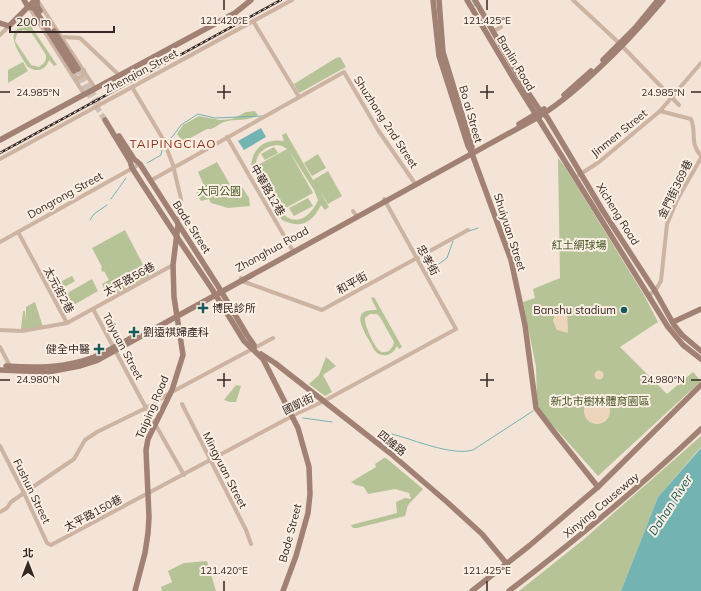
<svg xmlns="http://www.w3.org/2000/svg" width="701" height="591" font-family="Mulish,'Noto Sans TC',sans-serif">
<rect width="100%" height="100%" fill="#f3e4d7"/>
<g fill="#b6c396" fill-rule="evenodd">
<path d="M26,19L57,65L54,66L49,60C46,70 37,73 28,67C21,56 0,27 27,27L23,21ZM23,30L31,32L46,55V59L44,63L39,67L31,65L15,41L17,34Z"/>
<polygon points="340,57 346,67 299,93 294,84 336,58"/>
<polygon points="23,62 28,71 8,83 8,70"/>
<path d="M255,111L258,115C248,122 236,118 224,122C218,124 214,130 207,129L183,142L177,134L183,125L199,116L220,120L232,119L246,112Z"/>
<path d="M286,133L313,180L328,171L342,196L328,204L318,188L329,207L325,210L321,205C312,223 301,229 282,220L251,167C252,148 265,138 284,141L282,135ZM277,145L282,146L287,149L256,166C255,154 265,146 277,145ZM288,149L314,190L318,200C312,214 298,228 283,214L257,168L282,210L313,193Z"/>
<polygon points="274,147 278,153 265,160 261,154"/>
<polygon points="318,154 326,168 312,176 304,163"/>
<polygon points="558,158 565,167 644,295 658,322 620,347 667,394 693,372 701,381 598,476 541,412 537,402 536,367 523,302 535,298 533,289 560,278"/>
<polygon points="217,162 232,188 242,187 249,198 250,206 228,208 211,203 209,199 201,201 196,193 205,188 198,172"/>
<polygon points="308,198 313,206 294,216 289,208"/>
<polygon points="125,230 149,276 117,294 113,286 105,290 102,284 109,280 104,271 102,272 101,268 102,267 92,248"/>
<polygon points="72,276 75,281 61,289 58,283"/>
<polygon points="92,279 98,291 70,307 64,295"/>
<path d="M374,297L402,347L399,349L397,346C393,355 383,359 375,351C372,347 370,341 367,337C360,323 353,309 377,310L371,298ZM370,314H377L380,317L394,342L393,346L389,351C386,352 383,353 380,351C374,347 364,324 365,318Z"/>
<polygon points="35,302 43,327 27,329 26,327 26,329 21,329 23,311 25,311 26,321 26,307"/>
<polygon points="326,357 336,366 323,375 332,392 325,396 309,384 319,375"/>
<polygon points="236,385 241,386 236,402 230,402 224,400"/>
<polygon points="701,436 701,447 658,497 621,591 519,591 583,540"/>
<polygon points="384,458 386,458 423,489 408,505 405,516 357,528 353,528 351,525 397,513 396,502 405,498 411,499 409,493 395,489 368,494 364,487 356,485 351,482 376,467 375,464"/>
<polygon points="207,561 216,591 162,591 161,587 172,582 168,571 184,563"/>
</g>
<g fill="#edd5bc">
<polygon points="565,307 567,307 568,333 557,330 553,321 555,314 559,310"/>
<circle cx="599" cy="375" r="4.5"/>
<circle cx="597" cy="411" r="13"/>
</g>
<g fill="#73b3b2">
<polygon points="261,128 266,137 244,150 238,141"/>
<polygon points="558,394 562,396 565,400 562,402 560,399 555,400 550,404 554,396"/>
<polygon points="701,448 701,591 621,591 658,497"/>
</g>
<g fill="none" stroke-linecap="round" stroke-linejoin="round">
<g stroke="#73b3b2" stroke-width="1">
<polyline points="472,0 475,6"/>
<polyline points="166,142 173,136 181,125 198,114 215,118 263,116"/>
<polyline points="147,163 161,155 163,144"/>
<polyline points="111,199 126,178"/>
<polyline points="90,220 94,214 107,205"/>
<polyline points="469,231 478,228"/>
<polyline points="428,272 447,258 453,241"/>
<polyline points="303,418 332,422"/>
<path d="M392,434C415,440 451,456 473,450L533,411"/>
</g>
<g stroke="#cdbfb3" stroke-width="5.5" stroke-dasharray="5.5 3" stroke-linecap="butt">
<polyline points="78,69 100,105"/>
<polyline points="74,71 105,120"/>
</g>
<g stroke="#ccb3a2" stroke-width="4">
<polyline points="37,0 95,88"/>
<polyline points="573,0 618,42 679,105"/>
<polyline points="29,7 84,94"/>
<polyline points="253,21 299,97"/>
<polyline points="494,31 501,27"/>
<polyline points="0,35 9,26"/>
<polyline points="62,37 80,38 119,75"/>
<polyline points="74,77 78,78 82,76 84,70"/>
<polyline points="132,87 163,139 173,165 181,199 178,225"/>
<path d="M660,111L691,119C697,134 689,142 701,156"/>
<polyline points="227,137 294,253"/>
<polyline points="0,159 292,0"/>
<polyline points="579,175 599,162 660,111 701,63"/>
<polyline points="150,181 344,72 378,130 416,185"/>
<polyline points="353,211 357,217"/>
<polyline points="18,232 67,323 173,265"/>
<polyline points="0,242 140,164"/>
<polyline points="241,278 242,281 322,310 468,230"/>
<polyline points="649,295 655,291 661,281 667,224 677,200 701,158"/>
<polyline points="93,309 146,408 184,475"/>
<polyline points="0,330 22,331 67,323"/>
<polyline points="0,347 11,368"/>
<polyline points="182,404 246,530 251,544"/>
<polyline points="0,446 24,493 47,543 51,545 298,413 324,401 456,329 384,199"/>
<polyline points="0,512 7,508 11,502 24,493 74,459 85,440 97,432 146,408 170,393 273,338"/>
</g>
<g stroke="#a08173" stroke-width="5.5">
<polyline points="24,0 28,7 34,8 74,71"/>
<polyline points="37,0 37,6 40,11"/>
<polyline points="433,0 439,56 468,146 471,151 511,260 525,325 536,408 555,433 598,487"/>
<polyline points="439,0 443,52 472,147 471,151"/>
<polyline points="467,0 515,81 668,327 683,345 701,359"/>
<polyline points="475,0 529,94 539,109 547,117 603,211 655,291 674,325 682,335 701,351"/>
<polyline points="0,23 9,26 35,0"/>
<polyline points="54,31 78,69"/>
<polyline points="603,60 635,28 658,0"/>
<polyline points="564,95 591,71"/>
<polyline points="105,120 130,161 132,168 143,185 177,237 212,289 244,341 263,359 298,428 309,467 310,494 308,513 296,556 283,591"/>
<polyline points="519,124 544,109"/>
<polyline points="119,136 134,159 140,164 218,286 247,335 254,345 254,349"/>
<polyline points="0,140 235,13 251,0"/>
<polyline points="673,322 701,309"/>
<polyline points="261,354 275,363 390,453 447,502 482,534 507,564"/>
<path d="M6,366C36,368 66,368 94,357C108,351 120,344 133,337"/>
<path d="M0,370L48,372L80,366L96,361L533,120C556,107 577,89 596,71C620,49 642,25 663,0"/>
<polyline points="135,591 145,553 148,533 149,517 146,450 148,439 172,390 183,355 174,297 173,265 178,225"/>
<polyline points="472,591 529,546 598,487 701,385"/>
<path d="M509,591C576,540 640,487 701,429"/>
</g>
<g stroke="#362925" stroke-width="2.5">
<polyline id="rail" points="0,153 281,0"/>
</g>
<use href="#rail" stroke="#fbefe3" stroke-width="1" stroke-dasharray="3" stroke-linecap="butt"/>
</g>
<path fill="none" stroke="#362925" stroke-width="1.5" d="M224,0V10M487,0V10M224,85V99M487,85V99M0,92H10M217,92H231M480,92H494M691,92H701M224,373V387M487,373V387M0,380H10M217,380H231M480,380H494M691,380H701M224,581V591M487,581V591"/>
<g fill="#175a5b" stroke="#fbefe3" stroke-width="1.5">
<path d="M201 302h4v4h4v4h-4v4h-4v-4h-4v-4h4z"/>
<circle cx="624" cy="310" r="4"/>
<path d="M132 326h4v4h4v4h-4v4h-4v-4h-4v-4h4z"/>
<path d="M97 343h4v4h4v4h-4v4h-4v-4h-4v-4h4z"/>
</g>
<g text-anchor="middle" dominant-baseline="central" stroke-width="4" stroke-linejoin="round" paint-order="stroke">
<g font-size="11" fill="#362925" stroke="#fbefe3">
<text transform="translate(516 63) rotate(59)">Banlin Road</text>
<text transform="translate(141 71) rotate(-28)">Zhenqian Street</text>
<text transform="translate(471 114) rotate(74)">Bo ai Street</text>
<text transform="translate(386 122) rotate(57)">Shuzhong 2nd Street</text>
<text transform="translate(619 133) rotate(-39)">Jinmen Street</text>
<text transform="translate(675 189) rotate(-64)">金門街369巷</text>
<text transform="translate(268 190) rotate(60)">中華路12巷</text>
<text transform="translate(65 195) rotate(-29)">Dongrong Street</text>
<text transform="translate(618 214) rotate(58)">Xicheng Road</text>
<text transform="translate(192 227) rotate(57)">Bade Street</text>
<text transform="translate(510 232) rotate(72)">Shuiyuan Street</text>
<text transform="translate(272 249) rotate(-29)">Zhonghua Road</text>
<text transform="translate(428 260) rotate(61)">忠孝街</text>
<text transform="translate(129 279) rotate(-29)">太平路56巷</text>
<text transform="translate(352 283) rotate(-29)">和平街</text>
<text transform="translate(59 290) rotate(62)">太元街2巷</text>
<text transform="translate(123 346) rotate(62)">Taiyuan Street</text>
<text transform="translate(298 404) rotate(-26)">國凱街</text>
<text transform="translate(152 407) rotate(-67)">Taiping Road</text>
<text transform="translate(392 443) rotate(39)">四維路</text>
<text transform="translate(225 470) rotate(63)">Mingyuan Street</text>
<text transform="translate(32 491) rotate(64)">Fushun Street</text>
<text transform="translate(601 505) rotate(-40)">Xinying Causeway</text>
<text transform="translate(93 513) rotate(-28)">太平路150巷</text>
<text transform="translate(290 533) rotate(-75)">Bade Street</text>
</g>
<g font-size="11" fill="#475627" stroke="#fbefe3">
<text x="219" y="191">大同公園</text>
<text x="579" y="245">紅土網球場</text>
<text x="600" y="401">新北市樹林體育園區</text>
</g>
<g font-size="11" fill="#362925" stroke="#fbefe3" text-anchor="start">
<text x="212" y="308">博民診所</text>
<text x="616" y="310" text-anchor="end">Banshu stadium</text>
<text x="143" y="332">劉遠祺婦產科</text>
<text x="90" y="349" text-anchor="end">健全中醫</text>
</g>
<g font-size="12" letter-spacing="1" fill="#8c2d17" stroke="#fbefe3">
<text x="173" y="143">TAIPINGCIAO</text>
</g>
<g font-size="12" font-style="italic" fill="#175a5b" stroke="#fbefe3">
<text transform="translate(670 505) rotate(-57)">Dahan River</text>
</g>
</g>
<g font-size="10" text-anchor="middle" fill="#362925" stroke="#fbefe3" stroke-width="4" stroke-linejoin="round" paint-order="stroke">
<text x="224" y="24">121.420°E</text>
<text x="487" y="24">121.425°E</text>
<text x="38" y="96">24.985°N</text>
<text x="663" y="96">24.985°N</text>
<text x="38" y="383">24.980°N</text>
<text x="663" y="383">24.980°N</text>
<text x="224" y="574">121.420°E</text>
<text x="487" y="574">121.425°E</text>
</g>
<g transform="translate(28 563)" stroke="#fbefe3" stroke-width="3" paint-order="stroke">
<path d="M0-3L7 15L0 10L-7 15Z" fill="#362925"/>
<text y="-6" font-size="11" font-weight="bold" text-anchor="middle" fill="#362925">北</text>
</g>
<path d="M10 26v6h104v-6" fill="none" stroke="#362925" stroke-width="2"/>
<text x="16" y="26" font-size="12" fill="#362925" stroke="#fbefe3" stroke-width="3" paint-order="stroke">200 m</text>
</svg>
